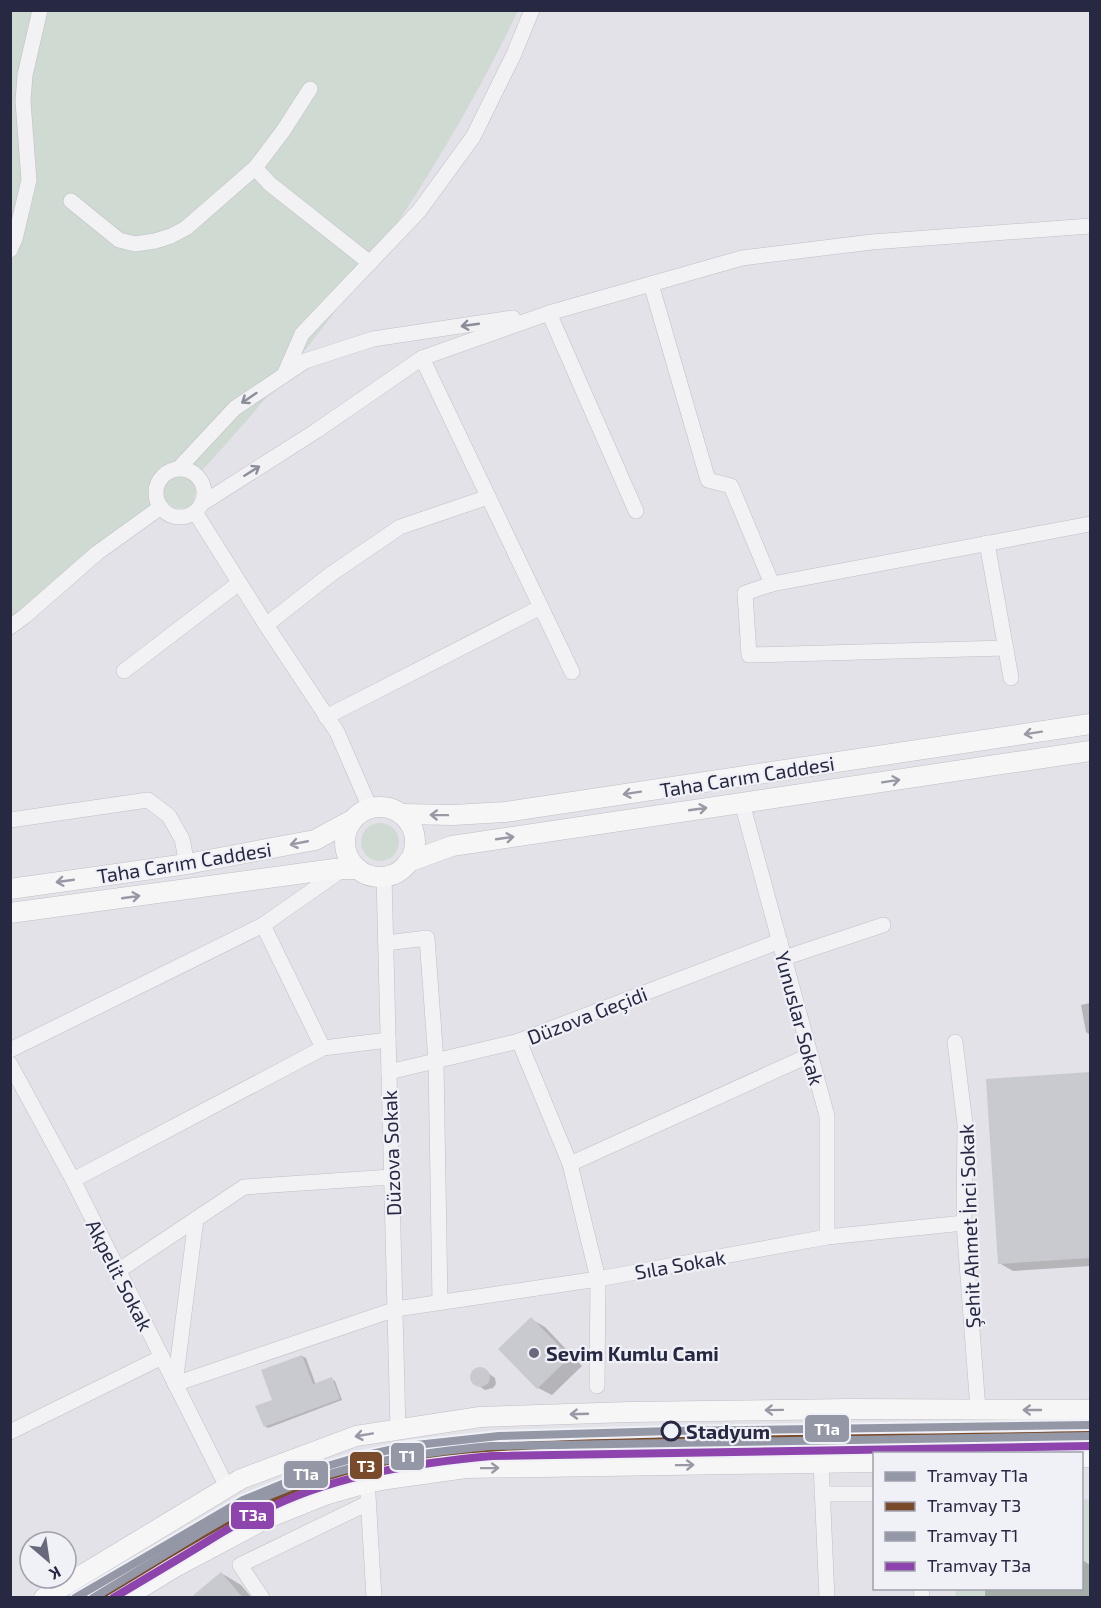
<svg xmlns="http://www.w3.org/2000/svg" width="1101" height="1608" font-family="'Exo 2',sans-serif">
<rect width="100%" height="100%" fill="#e2e2e8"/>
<g fill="#cfdad3">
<path d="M11,11H518C435,184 323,342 192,481L196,491L193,503C184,510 176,510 168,503L11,624Z"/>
<circle cx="380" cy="842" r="19"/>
<polygon points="1090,1499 1090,1597 956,1597 955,1589 1082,1588 1082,1500"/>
</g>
<g fill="#0003">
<polygon points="1090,1003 1090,1035 1086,1032 1081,1005"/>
<polygon points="1090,1073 1090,1266 1013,1271 999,1263 988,1080"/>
<polygon points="531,1319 545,1327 582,1366 552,1395 538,1388"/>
<polygon points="302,1356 306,1358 316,1385 331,1379 335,1381 342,1400 268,1428 265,1426 274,1401"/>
<polygon points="482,1369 495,1378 496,1384 493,1388 485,1390 473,1382 472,1376 474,1371"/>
<polygon points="1082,1560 1090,1565 1090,1598 985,1598 985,1588 1082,1588"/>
<polygon points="221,1573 241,1585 252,1598 198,1598"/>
</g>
<g fill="#c9c9d0">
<polygon points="1090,1072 1090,1258 998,1264 986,1079"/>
<polygon points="531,1317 570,1357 537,1389 498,1349"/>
<polygon points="302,1355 313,1384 332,1377 340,1399 264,1427 255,1406 272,1400 261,1370"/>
<circle cx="480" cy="1377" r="10"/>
<polygon points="221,1572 243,1598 190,1598"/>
</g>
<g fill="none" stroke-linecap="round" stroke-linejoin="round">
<g stroke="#bfbfc6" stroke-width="16">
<g id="minor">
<polyline points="310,89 283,131 255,168 270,184 370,263"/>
<polyline points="71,201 119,240 135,244 155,241 171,236 186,228 255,168"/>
<polyline points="10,250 15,239 29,180 23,101 25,75 40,10"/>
<polyline points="651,284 708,480 731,486 772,584"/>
<polyline points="549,313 636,511"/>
<polyline points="422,358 572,672"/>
<polyline points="284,375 302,334 419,211 473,137 514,54 532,10"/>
<circle cx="180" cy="493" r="24"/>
<polyline points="178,469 235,408 305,361 373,339 513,318"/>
<polyline points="203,503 316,431 422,358 549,313 742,258 872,242 1090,226"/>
<polyline points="195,512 266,625 337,732 370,808"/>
<polyline points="987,543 1011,678"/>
<polyline points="266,625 331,574 400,527 488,497"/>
<polyline points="10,627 25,616 97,553 161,507"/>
<polyline points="1006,648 749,655 745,593 772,584 1090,524"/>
<polyline points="124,671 239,583"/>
<polyline points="326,717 541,607"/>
<polyline points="742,803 827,1116 827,1237"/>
<polyline points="10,820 148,800 169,816 182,839 187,864"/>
<polyline points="384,876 398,1430"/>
<polyline points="263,925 323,1048"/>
<polyline points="386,943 427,938 436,1061 440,1302"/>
<polyline points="784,958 883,925"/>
<polyline points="519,1041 570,1164 598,1279 597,1386"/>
<polyline points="955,1042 965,1124 964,1223 978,1410"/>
<polyline points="10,1050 263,925 343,869"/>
<polyline points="10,1064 73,1180 227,1487"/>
<polyline points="389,1072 519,1041 780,941"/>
<polyline points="570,1164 810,1055"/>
<polyline points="73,1180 323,1048 388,1040"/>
<polyline points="196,1219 175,1384 396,1309 598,1279 827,1237 964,1223"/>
<polyline points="118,1271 244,1187 391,1177"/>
<polyline points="10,1432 162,1357"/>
<polyline points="821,1463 827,1598"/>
<polyline points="822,1494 874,1494"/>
<polyline points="368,1495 374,1598"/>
<polyline points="921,1588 922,1598"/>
<polyline points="262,1598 240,1565 368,1503"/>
</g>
</g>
<g stroke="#bebec5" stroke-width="21">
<g id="major">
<circle cx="380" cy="842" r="35"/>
<polyline points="402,814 453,815 505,812 1090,724"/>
<polyline points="408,862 452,846 1090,751"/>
<polyline points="10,889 187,864 315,840 352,820"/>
<polyline points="10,913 334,869 358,869"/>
<polyline points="1082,1457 1090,1457"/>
<polyline points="44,1598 241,1479 356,1436 480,1417 629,1412 849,1409 1090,1410"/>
<polyline points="124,1598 175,1567 265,1519 325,1495 367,1483 387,1479 466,1468 874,1462"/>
</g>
</g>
<use href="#minor" stroke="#f2f2f4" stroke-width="15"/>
<use href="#major" stroke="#f6f6f7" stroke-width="20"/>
<g stroke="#f0f0f7" stroke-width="12">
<polyline id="tram-1" points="75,1598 243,1500 324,1467 358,1457 407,1446 499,1436 671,1431 1090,1425"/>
</g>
<g stroke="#f0f0f7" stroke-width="12">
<path id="tram-2" d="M96,1598C171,1554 245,1503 329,1476C430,1444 536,1445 641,1442C791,1438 940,1438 1090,1435"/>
</g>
<g stroke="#f0f0f7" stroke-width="12">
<path id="tram-3" d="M93,1598C129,1576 166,1554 202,1532C225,1519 246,1506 270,1495C340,1465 415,1453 491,1446L1090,1436"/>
</g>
<g stroke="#f0f0f7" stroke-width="12">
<path id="tram-4" d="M113,1598C145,1579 177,1560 208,1541C229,1528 250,1516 273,1506C341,1474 417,1463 492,1456L1090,1446"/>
</g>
<use href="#tram-1" stroke="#9498a6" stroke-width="8"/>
<use href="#tram-2" stroke="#7a4b2a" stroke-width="8"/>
<use href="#tram-3" stroke="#9498a6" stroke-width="8"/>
<use href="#tram-4" stroke="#8e44ad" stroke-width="8"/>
</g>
<defs><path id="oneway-shaft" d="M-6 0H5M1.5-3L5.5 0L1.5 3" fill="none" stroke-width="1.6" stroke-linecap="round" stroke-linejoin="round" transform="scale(1.5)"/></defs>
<g stroke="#8c8d9b">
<use href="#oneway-shaft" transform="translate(470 325) rotate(172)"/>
<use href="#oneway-shaft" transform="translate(249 398) rotate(146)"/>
<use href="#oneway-shaft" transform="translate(252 471) rotate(-32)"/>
</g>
<g stroke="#9999a6">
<use href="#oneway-shaft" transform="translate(1033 733) rotate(171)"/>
<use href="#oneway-shaft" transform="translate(891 781) rotate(-9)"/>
<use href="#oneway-shaft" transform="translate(632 793) rotate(171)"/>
<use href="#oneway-shaft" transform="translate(698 809) rotate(-8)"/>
<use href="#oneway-shaft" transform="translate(439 815) rotate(-179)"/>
<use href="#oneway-shaft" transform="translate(505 838) rotate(-8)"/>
<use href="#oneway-shaft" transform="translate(299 843) rotate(169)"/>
<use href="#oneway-shaft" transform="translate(65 881) rotate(172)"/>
<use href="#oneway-shaft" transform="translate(131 897) rotate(-8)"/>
<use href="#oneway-shaft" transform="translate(774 1410) rotate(179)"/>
<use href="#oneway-shaft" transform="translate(1032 1410) rotate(-180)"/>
<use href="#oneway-shaft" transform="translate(579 1414) rotate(178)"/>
<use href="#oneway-shaft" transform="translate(364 1435) rotate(170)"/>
<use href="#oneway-shaft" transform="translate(685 1465) rotate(-1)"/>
<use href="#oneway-shaft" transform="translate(490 1468) rotate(-1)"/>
</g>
<circle fill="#68697c" stroke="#f0f0f7" stroke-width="2" cx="534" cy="1353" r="6"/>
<circle fill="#f0f0f7" stroke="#272842" stroke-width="3" cx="671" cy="1431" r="9"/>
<g text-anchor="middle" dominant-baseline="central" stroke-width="4.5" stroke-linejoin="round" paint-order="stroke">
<g font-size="20" fill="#272842" stroke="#f0f0f7">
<text transform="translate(747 776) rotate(-9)">Taha Carım Caddesi</text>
<text transform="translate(184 862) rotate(-9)">Taha Carım Caddesi</text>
<text transform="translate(587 1015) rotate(-21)">Düzova Geçidi</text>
<text transform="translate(800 1018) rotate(75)">Yunuslar Sokak</text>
<text transform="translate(391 1153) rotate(-92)">Düzova Sokak</text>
<text transform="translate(969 1226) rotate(-92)">Şehit Ahmet İnci Sokak</text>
<text transform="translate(680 1264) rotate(-10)">Sıla Sokak</text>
<text transform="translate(120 1275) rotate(63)">Akpelit Sokak</text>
</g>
<g font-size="20" font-weight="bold" fill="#272842" stroke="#f0f0f7" text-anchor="start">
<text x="546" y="1353">Sevim Kumlu Cami</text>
</g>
<g font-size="20" font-weight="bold" fill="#272842" stroke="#f0f0f7" text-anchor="start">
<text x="686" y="1431">Stadyum</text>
</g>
</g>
<g stroke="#f0f0f7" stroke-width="2">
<rect x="804" y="1414" width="46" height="29" rx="6" fill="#9498a6"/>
<rect x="390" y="1442" width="35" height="29" rx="6" fill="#9498a6"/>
<rect x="349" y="1451" width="34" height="29" rx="6" fill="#7a4b2a"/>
<rect x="283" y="1460" width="46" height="29" rx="6" fill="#9498a6"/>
<rect x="230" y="1501" width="45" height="29" rx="6" fill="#8e44ad"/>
</g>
<g font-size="16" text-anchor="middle" font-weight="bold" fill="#fff">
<text x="827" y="1435">T1a</text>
<text x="407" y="1462">T1</text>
<text x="366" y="1472">T3</text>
<text x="306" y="1480">T1a</text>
<text x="253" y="1521">T3a</text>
</g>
<rect width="1101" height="1608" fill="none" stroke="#272842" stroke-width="24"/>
<rect x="873" y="1452" width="210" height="138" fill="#f0f0f7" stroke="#a0a0af" stroke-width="1.5"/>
<rect x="885" y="1472" width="30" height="9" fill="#9498a6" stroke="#a0a0af" stroke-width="1.5"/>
<text x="927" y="1482" font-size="18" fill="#272842">Tramvay T1a</text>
<rect x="885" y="1502" width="30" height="9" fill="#7a4b2a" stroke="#a0a0af" stroke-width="1.5"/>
<text x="927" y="1512" font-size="18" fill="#272842">Tramvay T3</text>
<rect x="885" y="1532" width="30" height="9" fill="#9498a6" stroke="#a0a0af" stroke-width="1.5"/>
<text x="927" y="1542" font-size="18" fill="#272842">Tramvay T1</text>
<rect x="885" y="1562" width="30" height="9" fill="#8e44ad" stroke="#a0a0af" stroke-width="1.5"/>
<text x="927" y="1572" font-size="18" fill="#272842">Tramvay T3a</text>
<g transform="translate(48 1560) rotate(151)"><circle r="28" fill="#f0f0f7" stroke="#a0a0af" stroke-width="1.5"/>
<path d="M0-4.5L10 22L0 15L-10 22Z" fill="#68697c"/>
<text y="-9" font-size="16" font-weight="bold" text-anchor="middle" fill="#272842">K</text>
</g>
</svg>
